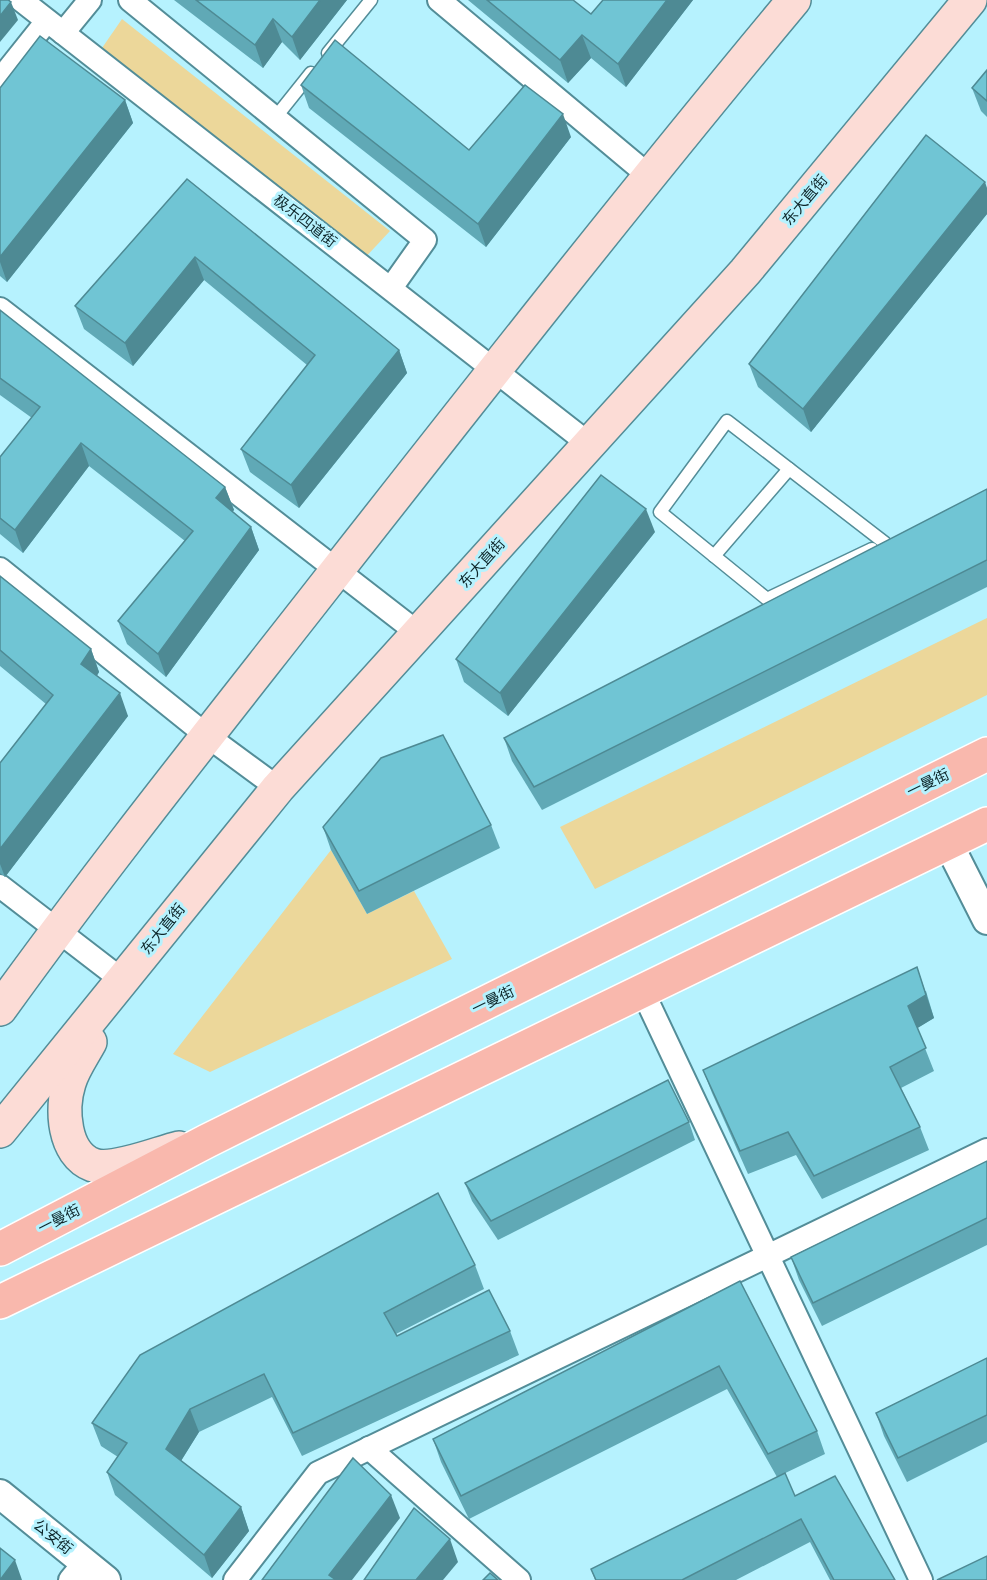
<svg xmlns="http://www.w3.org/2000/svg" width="987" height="1580" font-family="Signika,'Noto Sans SC',sans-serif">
<rect width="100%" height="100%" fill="#b6f2fe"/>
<g fill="#ecd79a">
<polygon points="122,19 390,231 362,261 102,48"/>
<polygon points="987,618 987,695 595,889 560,827"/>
<polygon points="331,850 367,914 414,891 452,959 210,1072 173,1054"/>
</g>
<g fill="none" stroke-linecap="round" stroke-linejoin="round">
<g stroke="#538d98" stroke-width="15">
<g id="service">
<polyline points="328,53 371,0"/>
<polyline points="275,118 311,73"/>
<polyline points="872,549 767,599 660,512 727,421 885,543"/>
<polyline points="714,556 789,469"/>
</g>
</g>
<g stroke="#538d98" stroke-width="26">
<g id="minor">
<polyline points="21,0 589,444"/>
<polyline points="130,0 425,240 391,288"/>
<polyline points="439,0 648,175"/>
<polyline points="63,33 90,0"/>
<polyline points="0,80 47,21"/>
<polyline points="0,309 418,633"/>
<polyline points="0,569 206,735 278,788"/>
<polyline points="0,886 122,980"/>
<polyline points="642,990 921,1580"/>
<polyline points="369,1448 519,1580"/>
<polyline points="70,1580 84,1563"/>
<polyline points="235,1580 318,1473 987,1150"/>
</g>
</g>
<g stroke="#538d98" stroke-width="32">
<g id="tertiary">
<polyline points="948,843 987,920"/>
<polyline points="0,1494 106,1580"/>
</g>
</g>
<g stroke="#538d98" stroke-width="36">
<g id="secondary">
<path d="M0,1009C108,859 224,715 338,569C488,378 638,187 794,0"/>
<path d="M90,1042C83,1055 73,1069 69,1083C61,1108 63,1154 93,1165C113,1172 158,1153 179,1148"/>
<polyline points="0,1131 278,788 745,272 970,0"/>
</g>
</g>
<g stroke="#fff" stroke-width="36">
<g id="primary">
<polyline points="0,1249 207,1141 987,754"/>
<polyline points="0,1302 987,824"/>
</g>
</g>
<use href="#service" stroke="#fff" stroke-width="12"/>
<use href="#minor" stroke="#fff" stroke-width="22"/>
<use href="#tertiary" stroke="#fff" stroke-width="28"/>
<use href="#secondary" stroke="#fcdcd6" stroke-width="33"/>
<use href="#primary" stroke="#f9b8ad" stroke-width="33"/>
</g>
<g fill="#60a9b6">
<polygon points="174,0 347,0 300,60 282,42 263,68"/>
<polygon points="468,0 573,0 591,14 603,0 693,0 626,87 591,58 568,83"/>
<polygon points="987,70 987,117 981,111 972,88"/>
<polygon points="301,85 469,150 571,137 486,247 309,108"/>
<polygon points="0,88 125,100 133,123 7,282 0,276"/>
<polygon points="187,179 399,350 407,373 299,508 250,472 241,449 307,365 204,280 133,366 84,329 75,306"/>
<polygon points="987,188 987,214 811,432 758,387 749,364"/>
<polygon points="0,310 225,487 234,510 232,512 251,527 259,550 166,677 127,644 118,621 185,541 89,466 23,553 0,534 0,457 32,418 0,395"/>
<polygon points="987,489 987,587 542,810 512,761 504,738"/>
<polygon points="655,532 508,716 464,682 456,659"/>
<polygon points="0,576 91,649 99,672 97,676 128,716 5,877 0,873 0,763 46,704 0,666"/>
<polygon points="491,825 500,848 367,914 331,850 323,827"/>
<polygon points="926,991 934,1018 917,1028 934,1071 901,1088 920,1127 929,1150 822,1199 796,1155 748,1174 712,1093 703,1070"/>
<polygon points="689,1122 695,1140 498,1240 472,1201 465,1183"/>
<polygon points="987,1161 987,1245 822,1326 799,1280 791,1257"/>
<polygon points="475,1265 484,1289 396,1334 397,1336 510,1331 519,1355 302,1456 272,1397 199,1432 181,1461 241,1507 249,1531 212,1578 115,1495 107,1472 118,1457 101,1446 92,1423"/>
<polygon points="740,1281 817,1431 825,1454 777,1477 727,1389 469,1519 441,1462 433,1439"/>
<polygon points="987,1358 987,1442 907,1482 884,1436 876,1413"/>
<polygon points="795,1496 895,1580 830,1580 810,1542 736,1580 595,1580 591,1569"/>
</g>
<g fill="#4e8a94">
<polygon points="320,0 347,0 300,60 292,37"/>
<polygon points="667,0 693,0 626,87 618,64"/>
<polygon points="11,2 18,20 0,42 0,16"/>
<polygon points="273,19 282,42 263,68 255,45"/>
<polygon points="582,35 591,58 568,83 560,60"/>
<polygon points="125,100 133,123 7,282 0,262 0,257"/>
<polygon points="563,114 571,137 486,247 478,224"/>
<polygon points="985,182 987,188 987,214 811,432 803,409"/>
<polygon points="195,257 204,280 133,366 125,343"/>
<polygon points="399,350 407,373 299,508 291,485"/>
<polygon points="81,443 89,466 23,553 15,530"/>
<polygon points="225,487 234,510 224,521 216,498"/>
<polygon points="646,509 655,532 508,716 500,693"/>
<polygon points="251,527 259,550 166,677 158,654"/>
<polygon points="91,649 99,672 89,687 81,664"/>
<polygon points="120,693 128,716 5,877 0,864 0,849"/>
<polygon points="917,967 934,1018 916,1029 908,1006"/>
<polygon points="190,1409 199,1432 174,1472 166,1449"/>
<polygon points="391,1495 400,1518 352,1580 331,1580 329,1575"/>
<polygon points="241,1507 249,1531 212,1578 204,1555"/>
<polygon points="450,1539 458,1562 443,1580 416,1580"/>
<polygon points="15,1560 22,1580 0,1580"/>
</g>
<g fill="#70c5d4" stroke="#4e8a94" stroke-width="1.5">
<polygon points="0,0 8,0 11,2 0,16"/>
<polygon points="196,0 320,0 292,37 273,19 255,45"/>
<polygon points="487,0 573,0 591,14 603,0 667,0 618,64 582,35 560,60"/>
<polygon points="40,36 125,100 0,257 0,88"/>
<polygon points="335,40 469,150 525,85 563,114 478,224 301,85"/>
<polygon points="987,70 987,101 972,88"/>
<polygon points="926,135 985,182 803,409 749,364"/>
<polygon points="187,179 399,350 291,485 241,449 315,355 195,257 125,343 75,306"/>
<polygon points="0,310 225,487 216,498 251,527 158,654 118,621 193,531 81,443 15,530 0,518 0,457 40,407 0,378"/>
<polygon points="601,475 646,509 500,693 456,659"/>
<polygon points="987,489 987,560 534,787 504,738"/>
<polygon points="0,576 91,649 81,664 120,693 0,849 0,763 53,695 0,650"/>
<polygon points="443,735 491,825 359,891 323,827 381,758"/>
<polygon points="917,967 926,995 908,1006 926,1048 890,1067 920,1127 814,1176 788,1132 740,1151 703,1070"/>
<polygon points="668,1080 689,1122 491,1221 465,1183"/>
<polygon points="987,1161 987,1218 813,1303 791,1257"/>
<polygon points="438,1193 475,1265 384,1313 397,1336 489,1290 510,1331 293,1433 264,1374 190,1409 166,1449 241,1507 204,1555 107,1472 127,1443 92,1423 140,1355"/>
<polygon points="740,1281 817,1431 768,1454 719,1366 461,1496 433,1439"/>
<polygon points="987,1358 987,1415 898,1458 876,1413"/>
<polygon points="353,1458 391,1495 329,1575 336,1580 262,1580"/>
<polygon points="785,1473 795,1496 835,1476 895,1580 834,1580 801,1519 682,1580 596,1580 591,1569"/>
<polygon points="414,1508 450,1539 416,1580 364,1580"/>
<polygon points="0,1548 15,1560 0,1580"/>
<polygon points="987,1556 987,1580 937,1580"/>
<polygon points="490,1573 498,1580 483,1580"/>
</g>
<g text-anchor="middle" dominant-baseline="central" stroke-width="6" stroke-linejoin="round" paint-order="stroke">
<g font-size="15" fill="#0d2529" stroke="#b6f2fe">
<text transform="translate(805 200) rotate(-50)">东大直街</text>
<text transform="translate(305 221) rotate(38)">极乐四道街</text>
<text transform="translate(482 563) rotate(-48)">东大直街</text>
<text transform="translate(928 783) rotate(-26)">一曼街</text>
<text transform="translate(163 929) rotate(-51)">东大直街</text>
<text transform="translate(493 1000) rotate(-26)">一曼街</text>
<text transform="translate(59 1219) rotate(-27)">一曼街</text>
<text transform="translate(53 1537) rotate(39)">公安街</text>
</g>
</g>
</svg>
